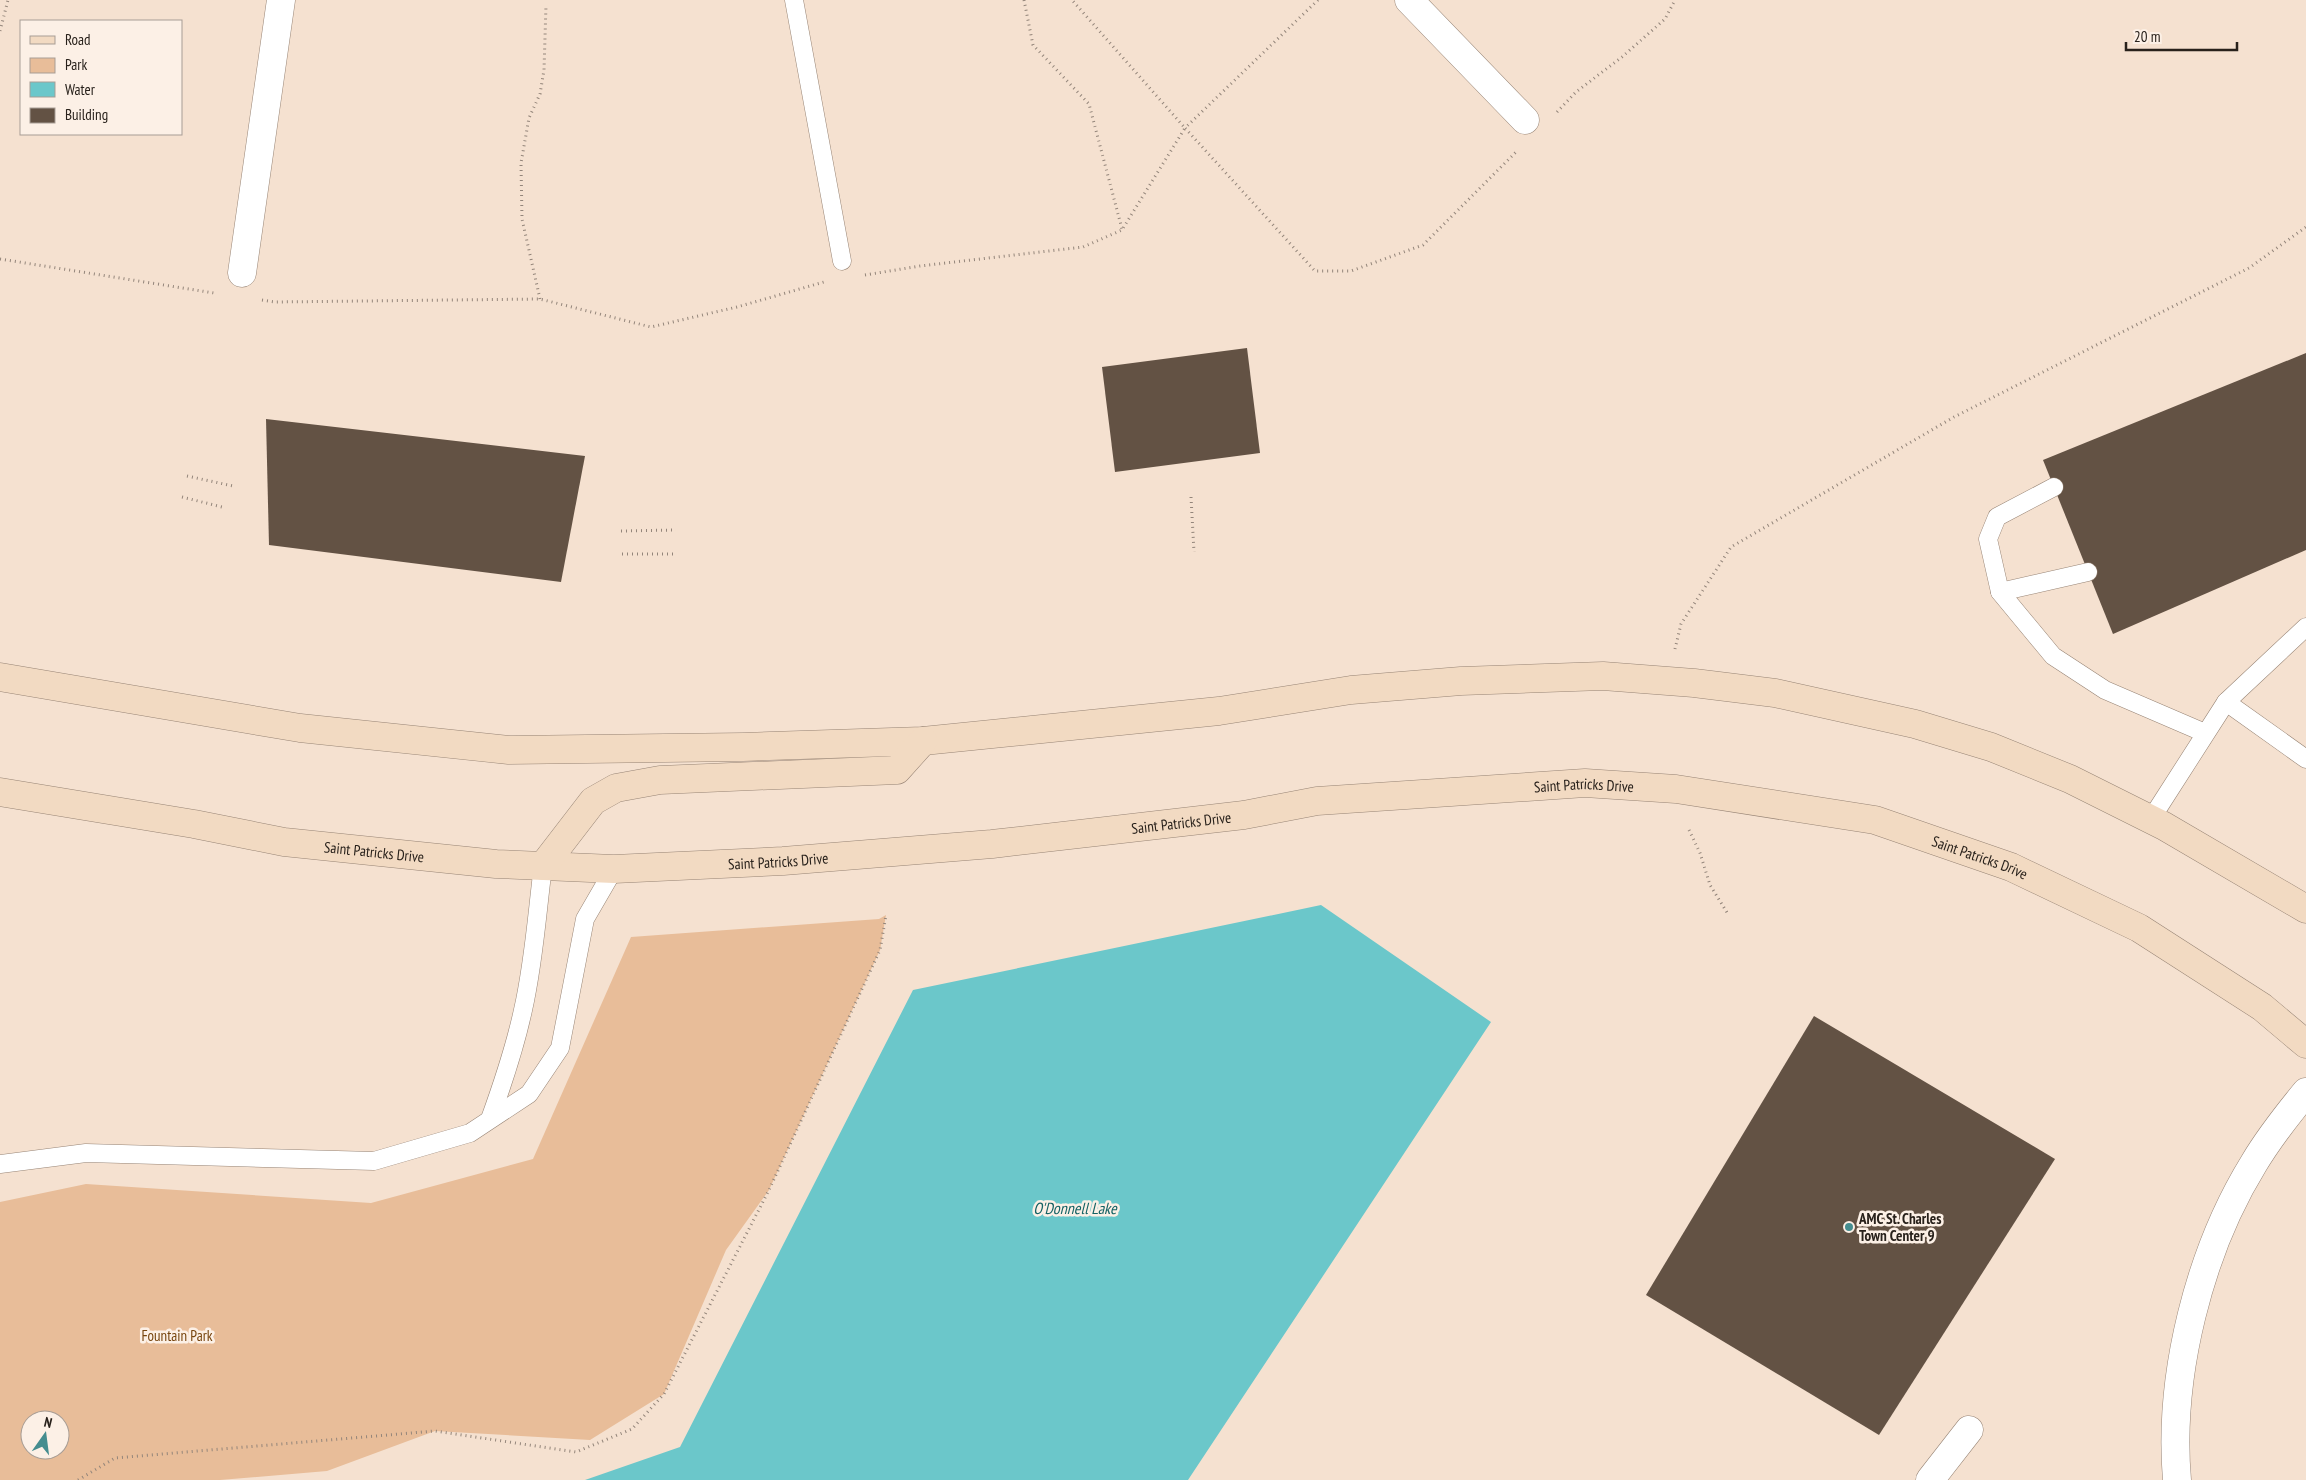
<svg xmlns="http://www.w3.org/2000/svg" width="2306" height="1480" font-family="'PT Sans Narrow',sans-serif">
<rect width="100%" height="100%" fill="#f5e1d0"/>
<path fill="#e8bd99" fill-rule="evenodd" d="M886,915L880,950L769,1190L726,1250L664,1394L590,1440L435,1431L327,1471L220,1480H0V1202L86,1184L371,1203L533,1159L631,937L879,919ZM30,1420H60V1450H30Z"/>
<polygon fill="#6bc7ca" points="1321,905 1491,1022 1188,1480 585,1480 680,1447 913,990"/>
<g fill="#635244">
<polygon points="1247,348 1260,453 1115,472 1102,367"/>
<polygon points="2306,353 2306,550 2113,634 2043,460"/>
<polygon points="266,419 585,456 561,582 269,545"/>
<polygon points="1814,1016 2055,1159 1879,1435 1646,1295"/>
</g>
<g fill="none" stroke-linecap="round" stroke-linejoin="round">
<g stroke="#978475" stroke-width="19">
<g id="service">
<polyline points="794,0 842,261"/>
<polyline points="2054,487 1997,517 1988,539 2000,592 2053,656 2105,690 2205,733"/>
<polyline points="2000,592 2088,572"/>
<polyline points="2226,702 2306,759"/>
<polyline points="2151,819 2226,702 2306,627"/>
<path d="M490,1119C503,1083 515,1047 523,1010C534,962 537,913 543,866"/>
<polyline points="0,1164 86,1153 374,1161 470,1133 529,1094 560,1048 585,919 614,869"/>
</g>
</g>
<g stroke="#978475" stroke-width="29">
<g id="minor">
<polyline points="1409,0 1525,120"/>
<polyline points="242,273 281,0"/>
<polyline points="1930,1480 1969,1430"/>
<path d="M2177,1480C2168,1376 2199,1252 2254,1163C2269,1138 2287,1115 2306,1092"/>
</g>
</g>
<g stroke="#978475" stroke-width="29">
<g id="secondary">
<polyline points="0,677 300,728 509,750 743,747 923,741 1219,711 1351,690 1461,681 1603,676 1694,683 1775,693 1915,724 1991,747 2070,779 2164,826 2306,909"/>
<path id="s1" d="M0,792L194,824L284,842L496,864L614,869L783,861L992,844L1244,815L1317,801L1585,783L1676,789L1875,820L2011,867L2139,928L2262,1007L2306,1044"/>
<polyline points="543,866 593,801 616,788 660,780 897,770 923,741"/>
</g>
</g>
<g stroke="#93857a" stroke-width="3" stroke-dasharray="1 4" stroke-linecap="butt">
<polyline points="1024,0 1033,45 1089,104 1122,229"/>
<polyline points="1318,0 1185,128 1315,271 1351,271 1423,245 1517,151"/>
<polyline points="0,31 8,0"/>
<polyline points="1557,112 1576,92 1622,57 1665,19 1675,0"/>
<polyline points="0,259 214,293"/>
<polyline points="865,275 920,266 1083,247 1122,230 1185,128 1072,0"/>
<polyline points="540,299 522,219 521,163 529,118 540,94 544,70 546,5"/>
<polyline points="262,300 275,302 540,299 651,327 737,307 824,282"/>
<polyline points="187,476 233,486"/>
<polyline points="182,497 222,507"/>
<polyline points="1191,497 1194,552"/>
<polyline points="621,531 676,530"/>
<polyline points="622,554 676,554"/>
<polyline points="1675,649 1681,624 1731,547 1954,417 2249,268 2306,227"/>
<polyline points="1689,830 1700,853 1710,885 1728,914"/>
<polyline points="78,1480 115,1458 435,1431 576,1452 632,1429 664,1394 769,1190 880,950 886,915"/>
</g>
<use href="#service" stroke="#fff" stroke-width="18"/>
<use href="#minor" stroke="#fff" stroke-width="28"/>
<use href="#secondary" stroke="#f2dac2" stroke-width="28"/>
</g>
<circle fill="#458d8f" stroke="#fcf0e6" stroke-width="2" cx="1849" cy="1227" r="5"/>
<g text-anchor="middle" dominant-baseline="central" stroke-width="5" stroke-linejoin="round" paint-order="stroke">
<g font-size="15" fill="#28211b" stroke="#fcf0e6">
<text stroke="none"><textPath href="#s1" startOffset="1594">Saint Patricks Drive</textPath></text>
<text stroke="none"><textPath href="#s1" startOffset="1189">Saint Patricks Drive</textPath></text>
<text stroke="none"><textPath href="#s1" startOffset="379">Saint Patricks Drive</textPath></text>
<text stroke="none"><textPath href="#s1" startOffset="1999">Saint Patricks Drive</textPath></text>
<text stroke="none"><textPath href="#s1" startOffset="784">Saint Patricks Drive</textPath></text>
</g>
<g font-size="15" font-weight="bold" fill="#28211b" stroke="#fcf0e6" text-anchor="start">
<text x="1859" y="1218">AMC St. Charles<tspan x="1859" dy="17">Town Center 9</tspan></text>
</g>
<g font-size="15" fill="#77450e" stroke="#fcf0e6">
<text x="177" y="1335">Fountain Park</text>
</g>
<g font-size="16" font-style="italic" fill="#146264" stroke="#fcf0e6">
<text x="1075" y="1208">O'Donnell Lake</text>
</g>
</g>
<rect x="20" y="20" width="162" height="115" fill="#fcf0e6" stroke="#a79d95"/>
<rect x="30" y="36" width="25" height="8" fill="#f2dac2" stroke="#a79d95"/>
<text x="65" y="45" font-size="15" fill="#28211b">Road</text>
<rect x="30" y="58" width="25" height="15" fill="#e8bd99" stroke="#a79d95"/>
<text x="65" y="70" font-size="15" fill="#28211b">Park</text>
<rect x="30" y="82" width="25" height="15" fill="#6bc7ca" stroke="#a79d95"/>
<text x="65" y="95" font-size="15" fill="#28211b">Water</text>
<rect x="30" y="108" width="25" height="15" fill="#635244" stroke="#a79d95"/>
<text x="65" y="120" font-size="15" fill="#28211b">Building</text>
<g transform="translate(45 1435) rotate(14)"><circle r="24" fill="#fcf0e6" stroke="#a79d95"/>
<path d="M0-4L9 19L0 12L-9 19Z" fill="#458d8f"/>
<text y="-8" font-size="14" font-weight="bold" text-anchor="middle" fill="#28211b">N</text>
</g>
<path d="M2126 42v8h111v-8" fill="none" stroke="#28211b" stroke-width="2.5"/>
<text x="2134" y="42" font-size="15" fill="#28211b" stroke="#fcf0e6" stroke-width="4" paint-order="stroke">20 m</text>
</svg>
